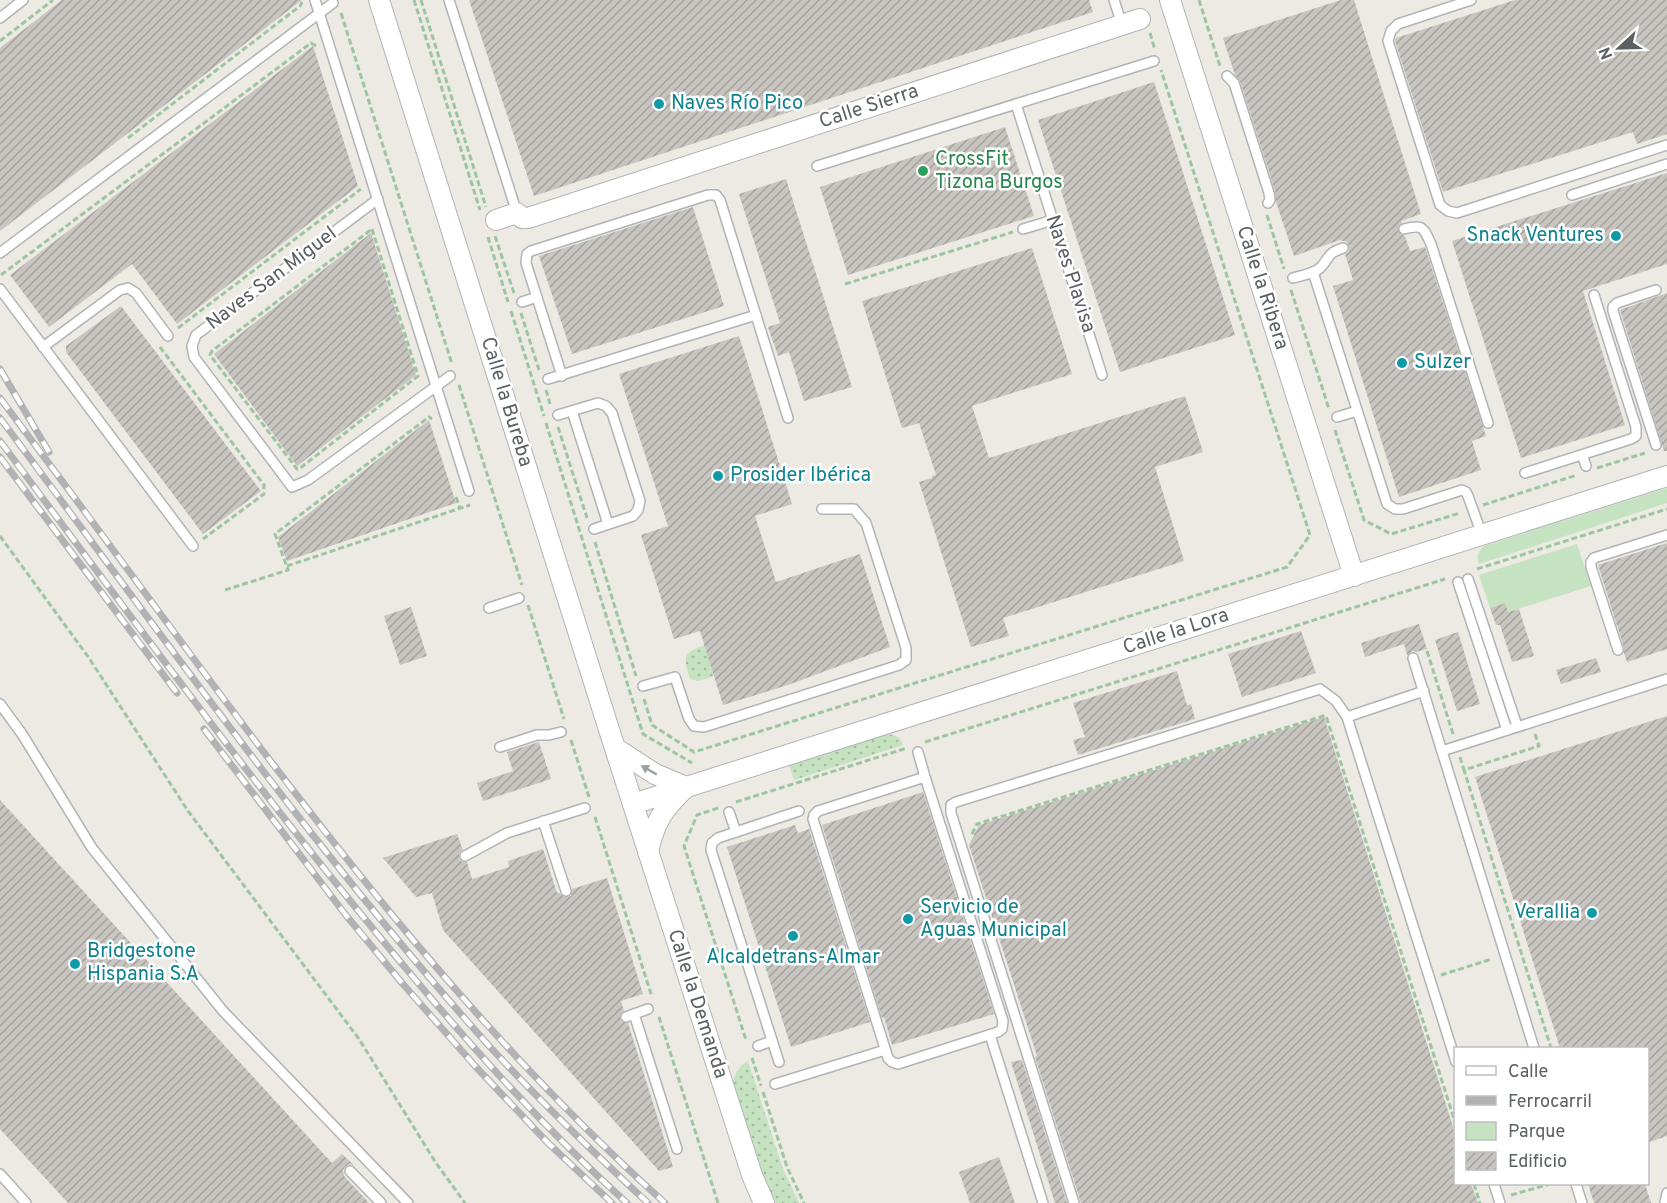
<svg xmlns="http://www.w3.org/2000/svg" width="1667" height="1203" font-family="Overpass,sans-serif">
<defs>
<pattern id="garden-dots" width="8" height="8" patternUnits="userSpaceOnUse" patternTransform="scale(1.5)"><rect width="8" height="8" fill="#c6e3c1"/><path d="M2 2h.1M6 6h.1" fill="none" stroke="#a4bba0" stroke-width="1.8" stroke-linecap="round"/></pattern>
<pattern id="building-hatch" width="6" height="6" patternUnits="userSpaceOnUse" patternTransform="scale(1.5)"><rect width="6" height="6" fill="#c8c4bf"/><path d="M-1 1l2-2M0 6l6-6M5 7l2-2" fill="none" stroke="#a5a39f"/></pattern>
</defs>
<rect width="100%" height="100%" fill="#ede9e3"/>
<g fill="#c6e3c1">
<path d="M1667,488V503L1479,564C1476,556 1478,551 1484,546Z"/>
<polygon points="1577,544 1591,586 1508,612 1505,603 1490,608 1479,575"/>
</g>
<g fill="url(#garden-dots)">
<path d="M705,645L714,676L698,681L690,679C683,657 682,653 705,645Z"/>
<path d="M886,734C895,735 900,736 903,745L794,780L789,765Z"/>
<path d="M748,1061L783,1169L799,1203H776L763,1175L733,1082C735,1072 740,1066 748,1061Z"/>
</g>
<g fill="url(#building-hatch)">
<polygon points="62,0 302,0 0,231 0,48"/>
<polygon points="469,0 1089,0 1093,12 534,196"/>
<polygon points="1341,0 1354,0 1421,214 1401,221 1402,223 1398,227 1398,231 1402,235 1405,236 1410,251 1425,247 1486,436 1472,441 1481,470 1399,497 1333,286 1353,280 1345,254 1349,252 1349,246 1347,242 1340,240 1294,256 1276,202 1275,191 1240,81 1235,75 1223,38"/>
<polygon points="1515,0 1667,0 1667,134 1637,144 1633,132 1443,192 1395,41 1396,38"/>
<polygon points="313,46 358,186 177,324 132,264 49,327 10,275"/>
<polygon points="1154,82 1235,335 1120,372 1038,120"/>
<polygon points="1005,127 1034,216 848,275 820,187"/>
<polygon points="1667,173 1667,264 1583,291 1625,425 1521,458 1452,241"/>
<polygon points="786,179 852,387 804,401 789,352 778,356 768,327 780,323 739,194"/>
<polygon points="693,207 724,306 572,354 539,256"/>
<polygon points="371,233 416,375 297,466 214,354"/>
<polygon points="1032,248 1072,374 972,406 989,458 1185,396 1203,452 1155,467 1184,561 1003,618 1009,636 971,647 919,482 932,478 932,476 936,475 919,423 902,428 862,301"/>
<polygon points="1667,293 1667,451 1664,451 1620,310"/>
<polygon points="121,306 261,491 203,534 66,352 66,346"/>
<polygon points="739,336 792,504 755,516 776,582 860,554 890,647 788,685 723,705 700,631 674,639 641,535 668,526 619,374"/>
<polygon points="429,420 456,503 287,561 278,537"/>
<polygon points="1667,543 1667,649 1627,662 1624,653 1624,648 1598,565"/>
<polygon points="1505,603 1508,612 1519,609 1534,656 1512,662 1500,625 1496,625 1490,608"/>
<polygon points="411,607 427,656 400,665 384,616"/>
<polygon points="1419,624 1427,649 1416,652 1412,651 1407,655 1404,644 1365,657 1361,643"/>
<polygon points="1301,631 1316,673 1242,697 1228,654"/>
<polygon points="1458,632 1480,704 1457,711 1435,640"/>
<polygon points="1596,658 1601,672 1561,684 1556,670"/>
<polygon points="1177,671 1187,705 1191,704 1195,719 1078,755 1073,740 1085,737 1073,703"/>
<polygon points="1667,716 1667,1136 1647,1143 1647,1048 1560,1048 1475,777"/>
<polygon points="1324,717 1455,1133 1455,1184 1471,1184 1478,1203 1081,1203 1035,1057 1037,1056 969,845 979,825"/>
<polygon points="539,742 551,779 483,801 477,783 513,771 507,752"/>
<polygon points="923,792 994,1014 892,1045 884,1017 882,1018 822,825"/>
<polygon points="0,800 332,1163 342,1154 355,1166 349,1164 345,1167 343,1170 344,1176 369,1203 68,1203 0,1129"/>
<polygon points="795,825 798,833 809,829 870,1022 791,1047 727,847"/>
<polygon points="457,834 463,850 459,853 459,859 462,862 467,862 472,879 509,867 508,861 543,849 557,893 559,893 564,897 571,896 572,889 607,878 643,994 621,1001 624,1011 621,1013 620,1019 622,1022 628,1023 673,1167 659,1171 443,930 432,893 416,897 383,858"/>
<polygon points="1022,1060 1067,1203 1055,1203 1011,1062"/>
<polygon points="999,1157 1015,1203 970,1203 959,1172"/>
<polygon points="1588,1184 1645,1184 1651,1203 1594,1203"/>
</g>
<g fill="none" stroke-linecap="round" stroke-linejoin="round">
<g stroke="#b0b4b7" stroke-width="12">
<g id="lane">
<polyline points="315,0 469,491"/>
<polyline points="449,0 517,213"/>
<polyline points="1114,0 1122,25"/>
<polyline points="1471,0 1398,24 1391,31 1388,41 1440,205 1448,211 1457,213 1667,145"/>
<polyline points="0,18 23,0"/>
<polyline points="1227,76 1234,83 1269,193 1270,200 1268,203"/>
<polyline points="1016,104 1102,375"/>
<polyline points="817,166 1154,61"/>
<polyline points="1572,195 1667,164"/>
<polyline points="378,199 196,335 192,346 194,357 292,487 308,480 450,376"/>
<polyline points="1023,229 1053,220"/>
<path d="M1404,229C1423,224 1423,227 1431,244L1488,423"/>
<polyline points="0,253 333,3"/>
<polyline points="1313,272 1387,504 1395,509 1403,509 1462,490 1466,492 1468,496 1482,535"/>
<path d="M1293,278C1302,275 1315,274 1321,267C1331,256 1326,254 1343,248"/>
<polyline points="0,289 193,546"/>
<polyline points="1656,290 1617,303 1613,307 1613,311 1656,445"/>
<polyline points="522,302 537,297"/>
<polyline points="43,347 120,290 128,288 136,293 168,336"/>
<polyline points="562,376 526,263 527,254 531,251 708,195 716,195 720,200 788,418"/>
<polyline points="548,379 756,315"/>
<polyline points="572,411 608,524"/>
<polyline points="558,415 598,403 606,406 612,413 640,501 638,510 633,516 594,529"/>
<polyline points="1337,417 1357,411"/>
<polyline points="1582,455 1586,466"/>
<polyline points="1525,473 1631,439 1636,436 1636,427 1594,295"/>
<polyline points="1468,579 1517,726"/>
<polyline points="1458,582 1507,730"/>
<polyline points="489,608 519,598"/>
<polyline points="1618,650 1591,567 1591,562 1594,558 1667,535"/>
<polyline points="1413,658 1534,1048"/>
<polyline points="643,686 675,677 689,719 694,726 704,727 899,665 906,660 906,648 866,523 854,509 822,509"/>
<polyline points="0,704 22,734 92,848 223,1011 408,1203"/>
<polyline points="1347,717 1424,691"/>
<polyline points="500,747 537,735 549,735 561,732"/>
<polyline points="1442,751 1667,679"/>
<polyline points="918,752 925,777 1003,1021 1002,1029 998,1032 898,1064 892,1062 888,1058 813,819 814,815 818,811 925,777"/>
<polyline points="729,812 736,832 718,838 712,843 711,850 779,1062"/>
<polyline points="543,821 566,891"/>
<polyline points="736,832 799,811"/>
<polyline points="465,856 507,833 585,808"/>
<polyline points="634,1014 677,1149"/>
<polyline points="626,1017 648,1009"/>
<polyline points="990,1035 1043,1203"/>
<polyline points="758,1046 772,1041"/>
<polyline points="775,1084 885,1050"/>
<polyline points="350,1171 381,1203"/>
<polyline points="0,1174 26,1203"/>
<polyline points="1494,1184 1500,1203"/>
<polyline points="1576,1184 1582,1203"/>
<polyline points="1074,1203 951,813 951,805 956,802 1320,689 1336,701 1347,717 1456,1062"/>
<polyline points="1665,1203 1667,1193"/>
</g>
</g>
<g stroke="#b0b4b7" stroke-width="22">
<g id="street">
<polyline points="379,0 605,717 752,1175 764,1203"/>
<polyline points="1170,0 1354,576"/>
<polyline points="496,220 517,213 522,218 528,218 1140,19"/>
<polyline points="615,748 655,774 686,787"/>
<polyline points="633,804 1667,476"/>
<path d="M648,852C654,823 663,809 684,789"/>
</g>
</g>
<g stroke="#9cc6a1" stroke-width="3" stroke-dasharray="6 3" stroke-linecap="butt">
<polyline points="414,0 480,210"/>
<polyline points="421,0 486,207"/>
<polyline points="1199,0 1220,66"/>
<polyline points="341,13 452,364"/>
<polyline points="1150,33 1155,50"/>
<polyline points="0,41 53,0"/>
<polyline points="128,138 300,6 302,2"/>
<polyline points="1267,215 1284,269"/>
<polygon points="372,229 418,376 299,469 297,469 210,355 212,351"/>
<polyline points="495,236 514,293"/>
<polyline points="488,237 508,302"/>
<polyline points="1,275 311,43 316,46"/>
<polyline points="845,284 1013,232"/>
<polyline points="1291,290 1329,409"/>
<polyline points="511,311 544,416"/>
<polyline points="521,313 539,370"/>
<polyline points="178,328 361,189"/>
<polyline points="160,347 264,485 264,494 203,539"/>
<polyline points="459,385 522,585"/>
<polyline points="546,390 550,404"/>
<polyline points="546,423 643,734 692,763"/>
<polyline points="558,427 587,518"/>
<polyline points="1335,430 1364,520 1391,534 1460,513"/>
<polyline points="1597,468 1645,453"/>
<polyline points="456,497 460,508"/>
<polyline points="1483,505 1577,475"/>
<polyline points="0,536 89,658 188,811 359,1039 436,1163 465,1203"/>
<polyline points="595,542 636,676"/>
<polyline points="287,566 470,505"/>
<polyline points="1477,569 1667,509"/>
<polyline points="225,590 288,570 275,534 429,417 432,419"/>
<polyline points="528,605 564,719"/>
<polyline points="1427,651 1453,734"/>
<polyline points="644,699 652,725 694,752 1287,567 1310,535 1161,70"/>
<polyline points="1535,734 1539,746 1464,770 1551,1048"/>
<polyline points="571,740 589,797"/>
<polyline points="925,742 1445,579"/>
<polyline points="1460,757 1464,770"/>
<polyline points="736,802 907,748"/>
<polyline points="718,808 697,815 684,846 746,1040"/>
<polyline points="595,817 652,997"/>
<polyline points="972,834 977,824 1323,716 1326,716 1456,1125"/>
<polyline points="1441,975 1492,959"/>
<polyline points="659,1017 718,1203"/>
<polyline points="752,1058 761,1086"/>
<polyline points="763,1092 787,1167 804,1203"/>
<polyline points="1474,1184 1480,1203"/>
<polyline points="1511,1195 1550,1184"/>
</g>
<use href="#lane" stroke="#fff" stroke-width="9"/>
<use href="#street" stroke="#fff" stroke-width="20"/>
<g stroke="#b1b2b3" stroke-width="7">
<g id="rail">
<polyline points="0,369 49,452"/>
<path d="M0,398C63,482 126,567 188,651C333,847 483,1040 665,1203"/>
<path d="M0,418C159,631 313,850 491,1048C541,1102 594,1153 648,1203"/>
<path d="M0,441C116,596 230,753 352,903C438,1009 526,1112 627,1203"/>
<polyline points="0,457 177,693"/>
<polyline points="204,729 345,914 402,983 476,1067 548,1143 612,1203"/>
</g>
</g>
<use href="#rail" stroke="#fff" stroke-width="4.5" stroke-dasharray="14" stroke-linecap="butt"/>
</g>
<defs><path id="oneway-solid" d="M-6-.8H1V-3.2L6.5 0L1 3.2V.8H-6Z" transform="scale(1.5)"/></defs>
<use fill="#9da0a1" href="#oneway-solid" transform="translate(649 770) rotate(-150)"/>
<g fill="#0f9aa8" stroke="#fff" stroke-width="2">
<circle cx="659" cy="104" r="6"/>
<circle cx="1616" cy="236" r="6"/>
<circle cx="1402" cy="363" r="6"/>
<circle cx="718" cy="476" r="6"/>
<circle cx="1592" cy="913" r="6"/>
<circle cx="908" cy="919" r="6"/>
<circle cx="793" cy="936" r="6"/>
<circle cx="75" cy="964" r="6"/>
</g>
<circle fill="#2e9e5b" stroke="#fff" stroke-width="2" cx="923" cy="171" r="6"/>
<g text-anchor="middle" dominant-baseline="central" stroke-width="5" stroke-linejoin="round" paint-order="stroke">
<g font-size="20" fill="#0d838f" stroke="#fff" text-anchor="start">
<text x="671" y="104">Naves Río Pico</text>
<text x="1604" y="236" text-anchor="end">Snack Ventures</text>
<text x="1414" y="363">Sulzer</text>
<text x="730" y="476">Prosider Ibérica</text>
<text x="920" y="908">Servicio de<tspan x="920" dy="23">Aguas Municipal</tspan></text>
<text x="1580" y="913" text-anchor="end">Verallia</text>
<text x="87" y="952">Bridgestone<tspan x="87" dy="23">Hispania S.A</tspan></text>
<text x="793" y="958" text-anchor="middle">Alcaldetrans-Almar</text>
</g>
<g font-size="20" fill="#5b6063" stroke="#fff">
<text transform="translate(869 107) rotate(-18)">Calle Sierra</text>
<text transform="translate(1070 274) rotate(72)">Naves Plavisa</text>
<text transform="translate(272 279) rotate(-37)">Naves San Miguel</text>
<text transform="translate(1262 288) rotate(72)">Calle la Ribera</text>
<text transform="translate(506 402) rotate(73)">Calle la Bureba</text>
<text transform="translate(1176 632) rotate(-18)">Calle la Lora</text>
<text transform="translate(697 1004) rotate(72)">Calle la Demanda</text>
</g>
<g font-size="20" fill="#27864d" stroke="#fff" text-anchor="start">
<text x="935" y="160">CrossFit<tspan x="935" dy="23">Tizona Burgos</tspan></text>
</g>
</g>
<rect x="1454" y="1047" width="195" height="138" fill="#ffffff" stroke="#bdbfc1" stroke-width="1.5"/>
<rect x="1466" y="1066" width="30" height="9" fill="#ffffff" stroke="#bdbfc1" stroke-width="1.5"/>
<text x="1508" y="1077" font-size="18" fill="#5b6063">Calle</text>
<rect x="1466" y="1096" width="30" height="9" fill="#b1b2b3" stroke="#bdbfc1" stroke-width="1.5"/>
<text x="1508" y="1107" font-size="18" fill="#5b6063">Ferrocarril</text>
<rect x="1466" y="1122" width="30" height="18" fill="#c6e3c1" stroke="#bdbfc1" stroke-width="1.5"/>
<text x="1508" y="1137" font-size="18" fill="#5b6063">Parque</text>
<rect x="1466" y="1152" width="30" height="18" fill="url(#building-hatch)" stroke="#bdbfc1" stroke-width="1.5"/>
<text x="1508" y="1167" font-size="18" fill="#5b6063">Edificio</text>
<g transform="translate(1619 48) rotate(248)" stroke="#ffffff" stroke-width="4.5" paint-order="stroke">
<path d="M0-4.5L10 22L0 15L-10 22Z" fill="#5b6063"/>
<text y="-9" font-size="16" font-weight="bold" text-anchor="middle" fill="#5b6063">N</text>
</g>
</svg>
